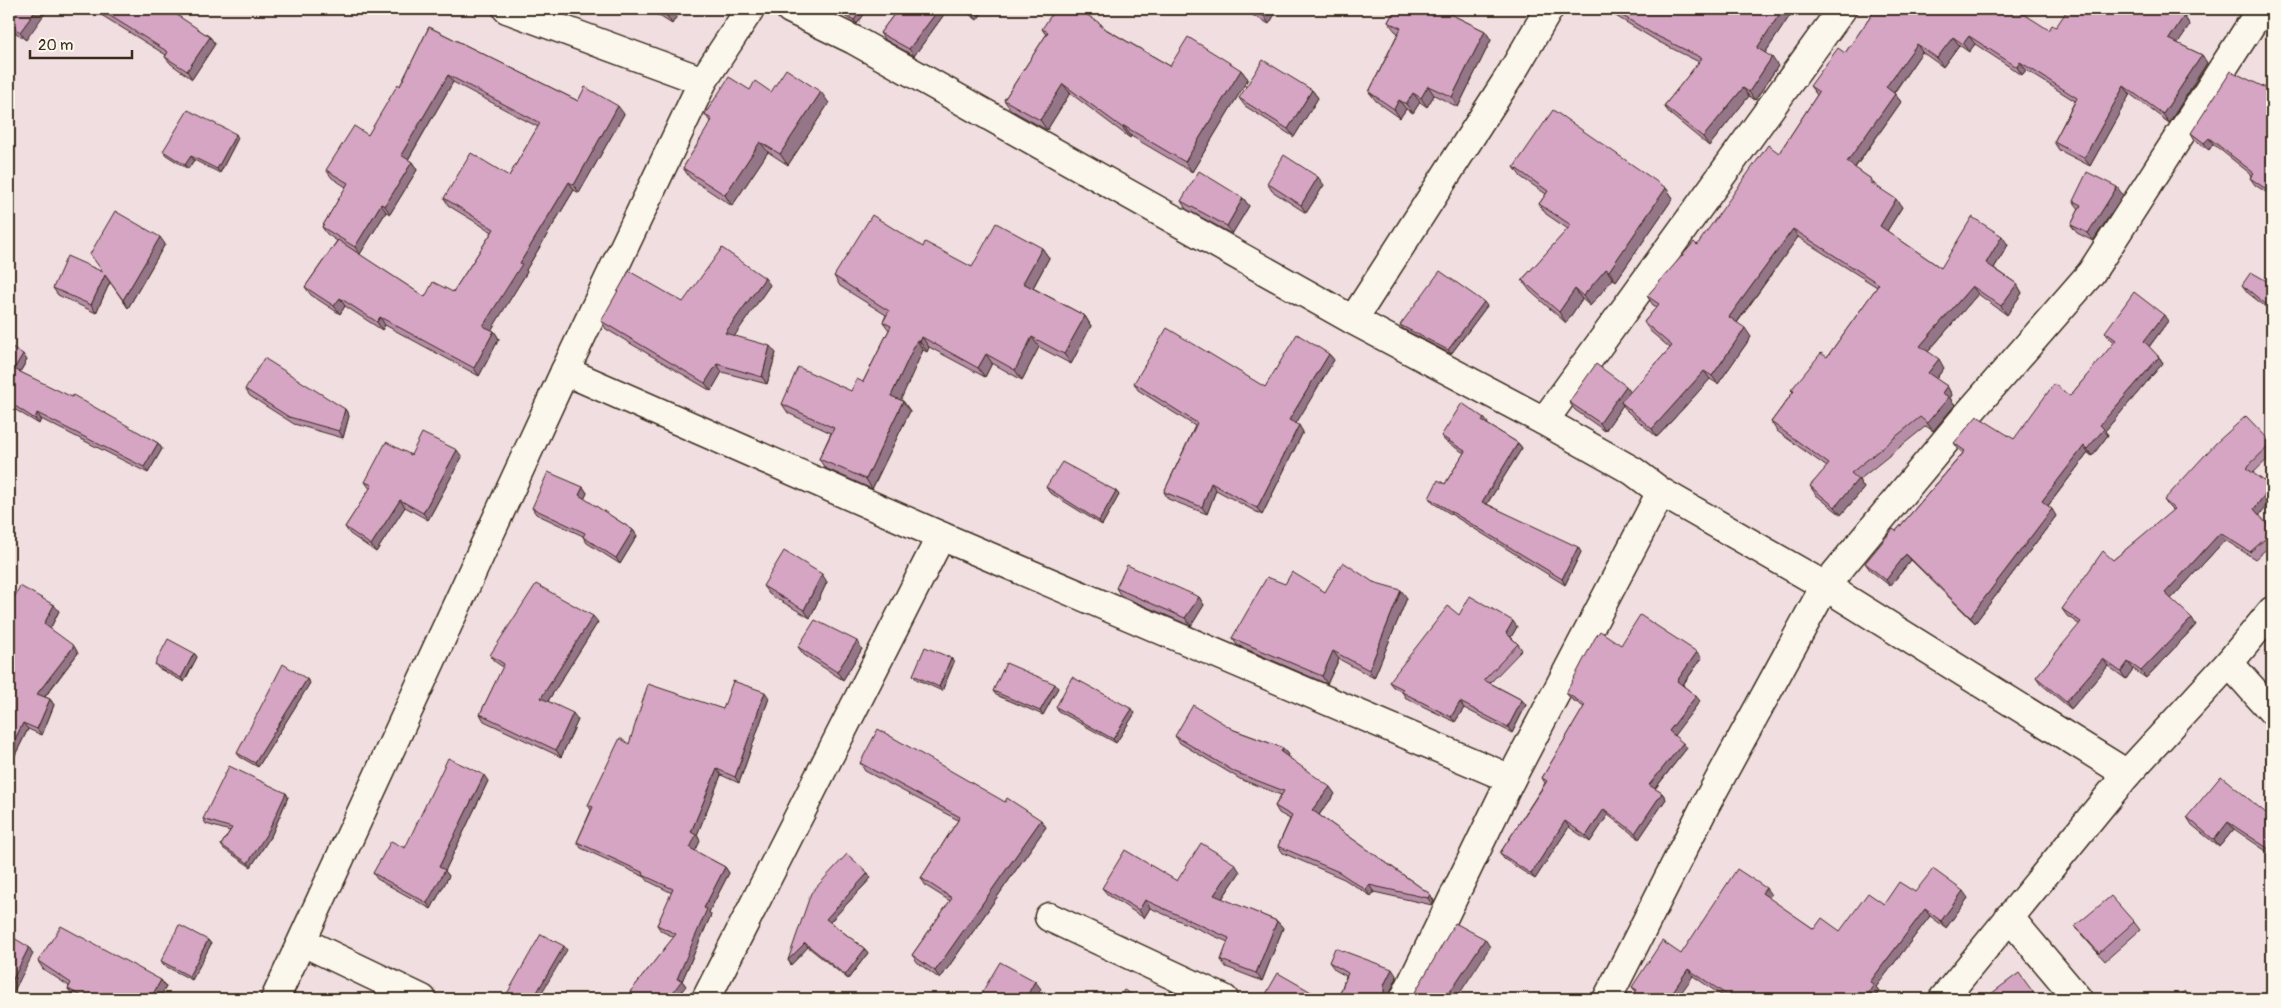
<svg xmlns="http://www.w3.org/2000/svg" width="2281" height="1008" font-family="Pangolin,sans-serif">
<rect width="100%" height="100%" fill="#f0dee0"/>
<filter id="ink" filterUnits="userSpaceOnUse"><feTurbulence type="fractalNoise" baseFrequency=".02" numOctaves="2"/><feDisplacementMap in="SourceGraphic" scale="10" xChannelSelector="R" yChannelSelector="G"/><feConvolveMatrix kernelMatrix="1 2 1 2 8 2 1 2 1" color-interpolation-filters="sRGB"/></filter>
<g filter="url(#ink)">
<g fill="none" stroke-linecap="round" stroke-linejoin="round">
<g stroke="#3b2a1e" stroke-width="31">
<g id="minor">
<polyline points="507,9 703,81"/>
<polyline points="790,9 854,40 1353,320 1544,421 1633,471 1661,492 1825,586 2127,774"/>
<polyline points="1353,320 1511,74 1549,9"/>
<polyline points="565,371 941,536 1511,779"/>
<polyline points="1544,421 1842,9"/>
<polyline points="2229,663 2272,711"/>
<polyline points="1049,917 1224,999"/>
<polyline points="2009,917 2078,999"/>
<polyline points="303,942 422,999"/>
<polyline points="275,999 565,371 703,81 750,9"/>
<polyline points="706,999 941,536"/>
<polyline points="1404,999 1511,779 1661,492"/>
<polyline points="1607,999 1706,804 1825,586 1962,421 2091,273 2261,9"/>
<polyline points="1943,999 2127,774 2229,663 2272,611"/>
</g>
</g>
<use href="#minor" stroke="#fbf7ec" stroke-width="28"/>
</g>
<g fill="#b78ea8" stroke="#3b2a1e" fill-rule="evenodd">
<polygon points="9,9 26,40 9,28"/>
<polygon points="87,9 172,9 170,11 210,37 215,44 192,79 171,64 165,57 166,55 98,13 96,15"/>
<polygon points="648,9 681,9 672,24"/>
<polygon points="833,9 868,9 857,24"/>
<polygon points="898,9 948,9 914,56 884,39 880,33"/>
<polygon points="962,9 985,9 977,20"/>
<polygon points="1241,9 1278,9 1269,24"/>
<polygon points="1395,9 1451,9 1448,13 1485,31 1491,40 1458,107 1434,95 1427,107 1420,102 1413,113 1406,109 1400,118 1376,101 1369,92 1398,33 1395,31 1388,22"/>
<polygon points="1607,9 1791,9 1793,11 1765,53 1778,66 1755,100 1749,96 1709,146 1670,114 1664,106 1699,62 1659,42 1609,12"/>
<polygon points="1876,9 2049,30 2056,27 2184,16 2190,25 2177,43 2202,55 2207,63 2169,123 2130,94 2090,166 2059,150 2054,142 2075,101 2026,70 2022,75 1975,44 1969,52 1959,45 1943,67 1922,52 1894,93 1901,102 1855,168 1871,179 1876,186 1902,207 1887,231 1941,268 2008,245 1994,268 2017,284 2022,293 2007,315 1978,294 1928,352 1944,368 1936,379 1947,386 1952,395 1950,398 1955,405 1933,431 1926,426 1859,480 1864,488 1841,515 1816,495 1810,486 1827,467 1777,431 1771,422 1793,392 1791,390 1827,357 1877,287 1798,237 1737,323 1751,337 1718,384 1710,379 1657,437 1627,411 1623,405 1605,431 1575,410 1569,402 1631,392 1670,348 1650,331 1644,322 1657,307 1653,305 1647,296 1697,245 1779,153 1817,95 1810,86 1845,53"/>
<polygon points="1101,24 1104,28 1170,66 1241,70 1248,79 1192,172 1131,136 1130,138 1070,93 1047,130 1011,110 1004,100 1046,35 1042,29"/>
<path d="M429,27L578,101L624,114L579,193L574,190L526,270L527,272L491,330L494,331L499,339L479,376L385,325L382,330L345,306L340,314L311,295L305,287L337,241L327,234L322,227L346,187L332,178L326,170L368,135L400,86ZM453,82L538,127L509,176L444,198L449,206L492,232L453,292L425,297L351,249L360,254L386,212L390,214L417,170L412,162L408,160Z"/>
<polygon points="750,90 771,92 829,103 788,165 768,152 732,206 690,178 683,168 711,123 705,114"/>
<polygon points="1312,90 1318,98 1294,137 1245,106 1239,98"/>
<polygon points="2272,91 2272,196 2255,185 2250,178 2252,175 2213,144 2209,150 2195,140 2191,133"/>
<polygon points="238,138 220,173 194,160 188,169 166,155 163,151"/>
<polygon points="1514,167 1666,188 1673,198 1616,281 1613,279 1590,306 1582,299 1566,323 1530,291 1522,280 1568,229 1546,214 1539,204 1546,194 1521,177"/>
<polygon points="1267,183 1324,185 1306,213 1272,191"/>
<polygon points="2123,195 2093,241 2077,233 2071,225 2079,209 2073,201"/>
<polygon points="1243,198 1249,206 1232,234 1186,209 1181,201"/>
<polygon points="165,244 128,308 110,282 96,313 58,295 53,288 102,272"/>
<polygon points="923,247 972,267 1042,248 1049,258 1033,288 1085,316 1091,326 1071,364 1039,347 1022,380 992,363 985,377 929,347 927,352 923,350 900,400 903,401 910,411 872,489 825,468 819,459 831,433 788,413 782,404 851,391 863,382 889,330 883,322 886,315 840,286 834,276"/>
<polygon points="2272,284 2272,312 2248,293 2242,285"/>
<polygon points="770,285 734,336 776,353 767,384 722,372 711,391 606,329 601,321 683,302"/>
<polygon points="1487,306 1451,354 1403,329 1400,325"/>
<polygon points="2168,321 2149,347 2159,357 2163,363 2105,431 2108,435 2092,456 2088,453 2048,506 2056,516 1975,623 1911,560 1890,586 1870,570 1865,563 1896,531 1963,453 1959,450 1954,443 2014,439 2070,396 2115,342 2109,338 2105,332"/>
<polygon points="9,345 27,360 20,372 158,443 162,449 148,473 41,419 39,424 9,406"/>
<polygon points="1329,354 1334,360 1296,423 1303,432 1262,515 1216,490 1207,514 1168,499 1164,492 1195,426 1138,390 1134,383 1265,387"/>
<polygon points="245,389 345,409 349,416 343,438 294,424 250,396"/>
<polygon points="1488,423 1487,424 1518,443 1522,448 1487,504 1581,552 1565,585 1433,503 1429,498 1445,484 1464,453 1445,441 1441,436"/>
<polygon points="2272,443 2272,455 2253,473 2260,516 2272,530 2272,544 2255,559 2225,540 2171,599 2196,625 2146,678 2133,669 2126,679 2108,666 2071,709 2041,684 2036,677 2080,625 2067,616 2062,609 2113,560 2173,511 2169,507 2164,500"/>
<polygon points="411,455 462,457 428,520 405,507 376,552 350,534 345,527 370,489 365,482"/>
<polygon points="583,487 587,493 584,499 633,530 637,536 620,564 587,543 583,537 583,536 536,514 532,508"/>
<polygon points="1046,487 1116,491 1119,495 1102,525 1049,492"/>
<polygon points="827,582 810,618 769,594 763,586"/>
<polygon points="1373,582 1407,598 1374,678 1339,659 1327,684 1237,645 1232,638 1285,584 1325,592"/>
<polygon points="1116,588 1199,597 1204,605 1191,626 1121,596"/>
<polygon points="9,608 59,611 50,629 78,653 45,697 50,699 54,705 42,735 28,729 9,767"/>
<polygon points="1459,615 1517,627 1511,637 1518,644 1522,650 1490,683 1522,700 1526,705 1512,733 1464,708 1455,722 1406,698 1402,692 1393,687 1389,682"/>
<polygon points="598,622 548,701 578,720 561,757 484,721 480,714 503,667 494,661 490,655"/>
<polygon points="1621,645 1702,658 1683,685 1700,701 1674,735 1687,748 1655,789 1662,793 1666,799 1639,839 1608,815 1590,842 1569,827 1535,879 1504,859 1500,853 1545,783 1542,778 1584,707 1571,699 1566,693"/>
<polygon points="798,647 862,649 843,680 804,655"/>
<polygon points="194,653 197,657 184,682 158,668 155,664"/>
<polygon points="951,658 954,662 942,691 916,679 913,675"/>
<polygon points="310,683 258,767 240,757 237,753"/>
<polygon points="1058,688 1043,715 996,695 993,691"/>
<polygon points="769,698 739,783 721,775 697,835 700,841 695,851 725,867 729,873 709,912 711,915 682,981 686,986 635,999 630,992 674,937 661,931 657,925 672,893 648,881 645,877 581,848 577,842 591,810 588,805 629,744 723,709"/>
<polygon points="1056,707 1135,713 1116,743 1058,711"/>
<polygon points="1234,730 1283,748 1288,755 1287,756 1335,794 1319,815 1430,894 1434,901 1432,905 1374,892 1371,896 1344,879 1283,853 1278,846 1290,819 1279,813 1275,806 1281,795 1240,779 1180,743 1175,736"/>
<polygon points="860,763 1046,827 940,979 918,963 912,955 950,901 926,886 921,878 958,820 865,771"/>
<polygon points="488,781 445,871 449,876 431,909 377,879 373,873"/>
<polygon points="286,793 288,797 272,834 251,867 224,849 221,845 230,831 206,824 203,819"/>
<polygon points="2187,817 2272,818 2272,855 2234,829 2219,847 2192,825"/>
<polygon points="1240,872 1222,899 1277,921 1283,928 1262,981 1226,967 1221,960 1228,942 1150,908 1144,918 1108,895 1102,888 1177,881"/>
<polygon points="871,878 830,922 865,949 868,953 848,979 808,947 791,965 788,960"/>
<polygon points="1915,892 1968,898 1946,928 1930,916 1876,987 1879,991 1874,999 1727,999 1693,976 1636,992 1632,987 1771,895 1768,898 1814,929 1840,931 1884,904"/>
<polygon points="2134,922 2140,930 2105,961 2081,934 2075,926"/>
<polygon points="208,940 211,944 192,980 163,965 161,961"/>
<polygon points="38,961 161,980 166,987 159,999 79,999 73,996 68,989 69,986 43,969"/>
<polygon points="1329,962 1397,977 1390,993 1390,999 1344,999 1340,993 1346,976 1335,970"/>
</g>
<g fill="#957488" stroke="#3b2a1e">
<polygon points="37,9 48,9 26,40 20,32"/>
<polygon points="92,9 95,9 98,13 96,15"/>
<polygon points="671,9 681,9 672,24 667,16"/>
<polygon points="862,9 868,9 857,24 854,20"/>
<polygon points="939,9 948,9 914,56 909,49"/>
<polygon points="976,9 985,9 977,20 972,13"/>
<polygon points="1268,9 1278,9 1269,24 1264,16"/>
<polygon points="1439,9 1451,9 1445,18"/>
<polygon points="1783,9 1791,9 1793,11 1763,56 1757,48"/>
<polygon points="2184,16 2190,25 2175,47 2169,39"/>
<polygon points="1485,31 1491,40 1458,107 1452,97"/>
<polygon points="1969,36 1975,44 1969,52 1963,44"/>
<polygon points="210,37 215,44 192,79 187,71"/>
<polygon points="1953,37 1959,45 1943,67 1937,58"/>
<polygon points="1917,44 1922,52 1892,95 1886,87"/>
<polygon points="2202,55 2207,63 2169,123 2163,114"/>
<polygon points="1772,57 1778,66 1755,100 1749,92"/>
<polygon points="2020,62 2026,70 2022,75 2017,67"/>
<polygon points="1241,70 1248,79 1192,172 1185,162"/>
<polygon points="448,75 453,82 406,163 401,155"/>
<polygon points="1063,84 1070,93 1047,130 1040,120"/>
<polygon points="1428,86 1434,95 1427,107 1421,98"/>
<polygon points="2124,86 2130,94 2090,166 2084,158"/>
<polygon points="1743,88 1749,96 1709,146 1703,137"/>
<polygon points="1312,90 1318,98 1294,137 1288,129"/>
<polygon points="821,92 829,103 788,165 780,154"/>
<polygon points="1413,93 1420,102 1413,113 1406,104"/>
<polygon points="1895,94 1901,102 1853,170 1847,162"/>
<polygon points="1399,100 1406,109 1400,118 1394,109"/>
<polygon points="618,106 624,114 579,193 574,185"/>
<polygon points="1124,126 1131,136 1130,138 1123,128"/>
<polygon points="236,134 238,138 220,173 217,169"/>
<polygon points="2209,138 2213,144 2209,150 2204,143"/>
<polygon points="760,142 768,152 732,206 725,195"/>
<polygon points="191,156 194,160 188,169 185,165"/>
<polygon points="412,162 417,170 390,214 385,206"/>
<polygon points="1318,177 1324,185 1306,213 1301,205"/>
<polygon points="569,182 574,190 526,270 527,272 489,334 483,326 520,263"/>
<polygon points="2117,187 2123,195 2093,241 2088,233"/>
<polygon points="1666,188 1673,198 1616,281 1609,271"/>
<polygon points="1243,198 1249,206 1232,234 1227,226"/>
<polygon points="1896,199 1902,207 1885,234 1880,226"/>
<polygon points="381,204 386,212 360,254 355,247"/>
<polygon points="1793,229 1798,237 1735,325 1729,317"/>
<polygon points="2002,236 2008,245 1992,271 1986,263"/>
<polygon points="160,237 165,244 128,308 123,300"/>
<polygon points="1042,248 1049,258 1030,293 1023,283"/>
<polygon points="1606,269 1613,279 1590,306 1583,296"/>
<polygon points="105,275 110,282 96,313 91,305"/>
<polygon points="765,278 770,285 731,341 725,333"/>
<polygon points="2017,284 2022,293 2007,315 2001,306"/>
<polygon points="1972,286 1978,294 1926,354 1920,346"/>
<polygon points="1575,289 1582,299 1566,323 1559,312"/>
<polygon points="340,298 345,306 340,314 334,306"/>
<polygon points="1484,302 1487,306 1451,354 1448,350"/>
<polygon points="2164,315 2168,321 2148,348 2144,341"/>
<polygon points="1085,316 1091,326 1071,364 1064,354"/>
<polygon points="380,317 385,325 382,330 377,322"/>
<polygon points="1745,328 1751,337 1718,384 1712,376"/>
<polygon points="494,331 499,339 479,376 474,368"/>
<polygon points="922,337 929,347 927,352 920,342"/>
<polygon points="1032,337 1039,347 1022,380 1015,370"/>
<polygon points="917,340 923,350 898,406 891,396"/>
<polygon points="770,346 776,353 767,384 762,377"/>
<polygon points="23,354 27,360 18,375 14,369"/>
<polygon points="986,354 992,363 985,377 978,368"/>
<polygon points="1329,354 1334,360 1294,427 1289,420"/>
<polygon points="2159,357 2163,363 2105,431 2108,435 2092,456 2087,449 2100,425"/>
<polygon points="1939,359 1944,368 1934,381 1928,373"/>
<polygon points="717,364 722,372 711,391 705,383"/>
<polygon points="1704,371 1710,379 1657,437 1652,429"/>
<polygon points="1626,386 1632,394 1621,402 1623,405 1605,431 1600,423"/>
<polygon points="1947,386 1952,395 1950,398 1955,405 1933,431 1927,423 1942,393"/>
<polygon points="903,401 910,411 872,489 866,479"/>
<polygon points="345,409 349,416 343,438 339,431"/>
<polygon points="37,413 41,419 39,424 35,419"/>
<polygon points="1484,418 1488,423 1486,427 1482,421"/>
<polygon points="1299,425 1303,432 1262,515 1257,508"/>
<polygon points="158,443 162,449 148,473 144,467"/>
<polygon points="1518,443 1522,448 1485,507 1482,502"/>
<polygon points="2084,446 2088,453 2047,507 2042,501"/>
<polygon points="457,450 462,457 428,520 423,513"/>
<polygon points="1858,479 1864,488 1841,515 1835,507"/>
<polygon points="1211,483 1216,490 1207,514 1202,507"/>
<polygon points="2271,486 2272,489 2272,498 2259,516 2254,509"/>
<polygon points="583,487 587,493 583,502 579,495"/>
<polygon points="1116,491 1119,495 1102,525 1099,521"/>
<polygon points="400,500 405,507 376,552 371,545"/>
<polygon points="2052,509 2056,516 1975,623 1970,617"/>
<polygon points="633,530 637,536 620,564 616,558"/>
<polygon points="2220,533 2225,540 2170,600 2165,593"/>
<polygon points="1578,547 1581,552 1565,585 1562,579"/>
<polygon points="1906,554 1911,560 1890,586 1886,580"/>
<polygon points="822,574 827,582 810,618 804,610"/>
<polygon points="1401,590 1407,598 1374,678 1369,670"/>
<polygon points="1199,597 1204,605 1191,626 1185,618"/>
<polygon points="54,605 59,611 49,631 44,624"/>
<polygon points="593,616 598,622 546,704 541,698"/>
<polygon points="2192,618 2196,625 2146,678 2141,671"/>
<polygon points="1513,621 1517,627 1510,639 1506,633"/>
<polygon points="857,641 862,649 843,680 837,672"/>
<polygon points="74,646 78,653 42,700 37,694"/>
<polygon points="1333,651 1339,659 1327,684 1322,676"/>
<polygon points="1697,652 1702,658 1681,687 1677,681"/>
<polygon points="194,653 197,657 184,682 181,678"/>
<polygon points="951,658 954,662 942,691 939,687"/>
<polygon points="2103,659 2108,666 2071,709 2066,702"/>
<polygon points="2128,662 2133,669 2126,679 2121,672"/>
<polygon points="307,679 310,683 258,767 255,763"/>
<polygon points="1055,684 1058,688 1043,715 1040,711"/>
<polygon points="765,692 769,698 739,783 735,777"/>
<polygon points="1696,696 1700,701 1673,737 1669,731"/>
<polygon points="50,699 54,705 42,735 37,729"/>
<polygon points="1522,700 1526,705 1512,733 1508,727"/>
<polygon points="1460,702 1464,708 1455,722 1451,717"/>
<polygon points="1132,709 1135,713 1116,743 1113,739"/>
<polygon points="573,713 578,720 561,757 556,750"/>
<polygon points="23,723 28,729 9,767 9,751"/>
<polygon points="1683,743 1687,748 1653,791 1649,785"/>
<polygon points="1283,748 1288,755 1286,759 1281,752"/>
<polygon points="717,769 721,775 697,835 700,841 694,854 690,848 691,832"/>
<polygon points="484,775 488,781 445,871 449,876 431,909 427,903 439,867"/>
<polygon points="1330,787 1335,794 1317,817 1312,810"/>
<polygon points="286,793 288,797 272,834 251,867 248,863"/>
<polygon points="1662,793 1666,799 1639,839 1635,833"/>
<polygon points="1604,809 1608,815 1590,842 1586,836"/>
<polygon points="1041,820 1046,827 940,979 935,971"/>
<polygon points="1565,821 1569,827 1535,879 1531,874"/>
<polygon points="2228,822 2234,829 2219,847 2214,840"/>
<polygon points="1235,864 1240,872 1219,903 1214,895"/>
<polygon points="725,867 729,873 709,912 711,915 682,981 686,986 676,999 668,999 677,979 704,908"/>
<polygon points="868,873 871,878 829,923 826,919"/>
<polygon points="1369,885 1374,892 1371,896 1366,890"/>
<polygon points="1766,888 1771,895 1767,900 1762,893"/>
<polygon points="1963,891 1968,898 1946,928 1941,921"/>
<polygon points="1430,894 1434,901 1432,905 1428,898"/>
<polygon points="1145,900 1150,908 1144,918 1139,910"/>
<polygon points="1925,909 1930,916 1876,987 1879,991 1874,999 1865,999 1870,982"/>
<polygon points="1277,921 1283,928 1262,981 1256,973"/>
<polygon points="1485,939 1490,947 1456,999 1445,999"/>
<polygon points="208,940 211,944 192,980 189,976"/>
<polygon points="805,943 808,947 791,965 788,960"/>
<polygon points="564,946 567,950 538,999 533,999"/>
<polygon points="29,947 33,954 10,999 9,999 9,987"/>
<polygon points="865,949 868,953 848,979 845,975"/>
<polygon points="1392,969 1397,977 1390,993 1390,999 1384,999 1384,985"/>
<polygon points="1688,969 1693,976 1677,999 1668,999"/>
<polygon points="161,980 166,987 159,999 150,999"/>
<polygon points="1035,981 1041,989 1035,999 1028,994"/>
<polygon points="1313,993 1316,997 1315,999 1310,999"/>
</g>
<g fill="#d5a5c3" stroke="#3b2a1e">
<polygon points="9,9 37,9 20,32 9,24"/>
<polygon points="99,9 168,9 210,37 187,71 165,57 168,52"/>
<polygon points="655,9 671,9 667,16"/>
<polygon points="837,9 862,9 854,20"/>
<polygon points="898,9 939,9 909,49 880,33"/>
<polygon points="966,9 976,9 972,13"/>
<polygon points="1055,9 1078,9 1101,24 1100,26 1170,66 1188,37 1241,70 1185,162 1124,126 1123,128 1063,84 1040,120 1004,100 1048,32 1042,29"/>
<polygon points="1250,9 1268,9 1264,16"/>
<polygon points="1395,9 1440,9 1485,31 1452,97 1428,86 1421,98 1413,93 1406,104 1399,100 1394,109 1369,92 1401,28 1388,22"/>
<polygon points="1611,9 1783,9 1757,48 1772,57 1749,92 1743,88 1703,137 1664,106 1702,58 1653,34"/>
<polygon points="1876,9 2016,9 2049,30 2052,25 2056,27 2068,9 2173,9 2184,16 2169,39 2202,55 2163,114 2124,86 2084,158 2054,142 2077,98 2020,62 2017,67 1969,36 1963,44 1953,37 1937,58 1917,44 1886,87 1895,94 1847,162 1871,179 1870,182 1896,199 1880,226 1941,268 1972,217 2002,236 1986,263 2017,284 2001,306 1972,286 1920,346 1939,359 1928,373 1947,386 1942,393 1949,397 1927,423 1920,417 1851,473 1858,479 1835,507 1810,486 1829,464 1771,422 1794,391 1791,390 1821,353 1827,357 1879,284 1793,229 1729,317 1745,328 1712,376 1704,371 1652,429 1621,402 1672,346 1644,322 1659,304 1647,296 1694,242 1697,245 1768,145 1779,153 1819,92 1810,86 1838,48 1845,53"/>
<polygon points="429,27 578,101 585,87 618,106 574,185 569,182 520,263 522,264 483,326 494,331 474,368 380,317 377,322 340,298 334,306 305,287 338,240 425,297 433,282 453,292 494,229 444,198 471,153 509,176 540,123 448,75 401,155 412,162 385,206 381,204 355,247 322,227 348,183 326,170 354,126 368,135 398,84 400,86"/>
<polygon points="1263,60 1312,90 1288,129 1239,98"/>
<polygon points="786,69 821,92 780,154 760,142 725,195 683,168 712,120 705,114 729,77 750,90 755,81 771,92"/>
<polygon points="2231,71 2272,91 2272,193 2250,178 2254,173 2209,138 2204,143 2191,133"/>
<polygon points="188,110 236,134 217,169 191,156 185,165 163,151"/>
<polygon points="1553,110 1666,188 1609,271 1606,269 1583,296 1575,289 1559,312 1522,280 1571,225 1539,204 1548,191 1514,167"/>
<polygon points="1284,155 1318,177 1301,205 1267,183"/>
<polygon points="1199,171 1243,198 1227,226 1181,201"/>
<polygon points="2087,172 2117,187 2088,233 2071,225 2081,205 2073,201"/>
<polygon points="115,211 160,237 123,300 105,275 91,305 53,288 67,256 103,272 90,254"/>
<polygon points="872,215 923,247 925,242 972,267 996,223 1042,248 1023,283 1085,316 1064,354 1032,337 1015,370 986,354 978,368 922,337 920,342 917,340 891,396 903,401 866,479 819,459 834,428 782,404 798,367 851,391 857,379 863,382 891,326 883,322 889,311 834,276"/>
<polygon points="722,248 765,278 725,333 770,346 762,377 717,364 705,383 601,321 629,271 683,302"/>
<polygon points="1440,271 1484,302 1448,350 1400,325"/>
<polygon points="2251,272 2272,284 2272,309 2242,285"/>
<polygon points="2134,292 2164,315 2144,341 2159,357 2100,425 2104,429 2087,449 2084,446 2042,501 2052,509 1970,617 1906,554 1886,580 1865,563 1893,529 1896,531 1965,451 1954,443 1977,416 2014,439 2054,384 2070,396 2116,340 2105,332"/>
<polygon points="1167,328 1265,387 1297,334 1329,354 1289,420 1299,425 1257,508 1211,483 1202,507 1164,492 1197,423 1134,383"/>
<polygon points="9,345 23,354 14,369 72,397 73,395 158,443 144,467 37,413 35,419 9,402"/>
<polygon points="264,358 345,409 339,431 289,417 245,389"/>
<polygon points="1596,364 1626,386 1600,423 1569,402"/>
<polygon points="1462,403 1484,418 1482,421 1518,443 1482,502 1578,547 1562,579 1429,498 1438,480 1445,484 1465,451 1441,436"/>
<polygon points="2246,416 2272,443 2246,468 2271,486 2254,509 2272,530 2272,533 2250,552 2220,533 2165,593 2192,618 2141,671 2128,662 2121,672 2103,659 2066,702 2036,677 2081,622 2062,609 2103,551 2113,560 2174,509 2164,500 2216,443"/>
<polygon points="422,433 457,450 423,513 400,500 371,545 345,527 372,485 365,482 386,442 411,455"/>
<polygon points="1062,462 1116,491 1099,521 1046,487"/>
<polygon points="548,472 583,487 579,495 633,530 616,558 583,537 585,533 532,508"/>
<polygon points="784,551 822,574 804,610 763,586"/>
<polygon points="1343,562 1373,582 1401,590 1369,670 1333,651 1322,676 1232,638 1267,577 1285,584 1292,572 1325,592"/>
<polygon points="1127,565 1199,597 1185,618 1116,588"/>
<polygon points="536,584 593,616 541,698 573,713 556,750 480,714 504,664 490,655"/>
<polygon points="20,586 54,605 44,624 74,646 37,694 50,699 37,729 23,723 9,751 9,608"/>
<polygon points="1470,596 1513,621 1506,633 1518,644 1484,680 1522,700 1508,727 1460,702 1451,717 1402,692 1403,689 1389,682 1448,606 1459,615"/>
<polygon points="1640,615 1697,652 1677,681 1696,696 1669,731 1683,743 1649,785 1662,793 1635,833 1604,809 1586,836 1565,821 1531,874 1500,853 1547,781 1542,778 1585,705 1566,693 1595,638 1600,631 1621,645"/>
<polygon points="815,620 857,641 837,672 798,647"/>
<polygon points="168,639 194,653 181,678 155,664"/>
<polygon points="925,647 951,658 939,687 913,675"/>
<polygon points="1006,663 1055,684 1040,711 993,691"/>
<polygon points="283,664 307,679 255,763 237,753"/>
<polygon points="1072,677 1132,709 1113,739 1056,707"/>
<polygon points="733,681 765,692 735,777 717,769 691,832 696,835 690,848 725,867 704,908 707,909 677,979 682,980 668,999 635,999 636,998 630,992 676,934 657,925 673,889 643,875 644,873 577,842 593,807 588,805 620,738 629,744 648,684 723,709"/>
<polygon points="1193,705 1234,730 1283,748 1281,752 1330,787 1312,810 1430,894 1428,898 1369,885 1366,890 1339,872 1278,846 1292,816 1275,806 1284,791 1235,772 1175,736"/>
<polygon points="878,729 1005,802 1007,798 1041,820 935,971 912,955 952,898 921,878 960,817 860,763"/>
<polygon points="448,758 484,775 439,867 445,870 427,903 373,873 391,841 405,848"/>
<polygon points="229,766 286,793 269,830 248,863 221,845 232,828 203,819"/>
<polygon points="2221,776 2272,818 2272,851 2228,822 2214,840 2187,817"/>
<polygon points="1201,843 1235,864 1214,895 1277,921 1256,973 1221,960 1229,938 1145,900 1139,910 1102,888 1125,850 1177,881"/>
<polygon points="847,854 868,873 826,919 865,949 845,975 805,943 788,960 811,893"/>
<polygon points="1737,869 1766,888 1762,893 1814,929 1822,918 1840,931 1868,893 1884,904 1899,882 1915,892 1933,869 1963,891 1941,921 1925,909 1870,982 1874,984 1865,999 1733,999 1688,969 1668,999 1631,999 1637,990 1632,987 1662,941 1681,954"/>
<polygon points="2111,896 2134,922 2099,953 2075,926"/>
<polygon points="1455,923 1485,939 1445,999 1411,999"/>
<polygon points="179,925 208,940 189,976 161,961"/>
<polygon points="61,926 161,980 150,999 88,999 68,989 71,983 38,961"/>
<polygon points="541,934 564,946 533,999 504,999"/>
<polygon points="12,937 29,947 9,987 9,942"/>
<polygon points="1335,948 1392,969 1384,985 1384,999 1355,999 1340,993 1348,973 1329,962"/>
<polygon points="1000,962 1035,981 1028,994 1039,999 978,999"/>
<polygon points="1278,973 1313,993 1310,999 1263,999"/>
<polygon points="2019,973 2038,999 1984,999"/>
<polygon points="1124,990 1140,999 1119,999"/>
<polygon points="2186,991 2192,999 2176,999"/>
<polygon points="731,995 744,999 729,999"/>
</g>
</g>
<rect width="2281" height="1008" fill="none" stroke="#fbf7ec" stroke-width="30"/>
<rect x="15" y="15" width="2251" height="978" fill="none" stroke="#3b2a1e" stroke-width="2" filter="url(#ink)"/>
<path d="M30 50v8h102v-8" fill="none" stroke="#3b2a1e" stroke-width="2.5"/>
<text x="38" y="50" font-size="15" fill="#3b2a1e" stroke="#fbf7ec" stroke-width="4" paint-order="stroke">20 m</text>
</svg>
